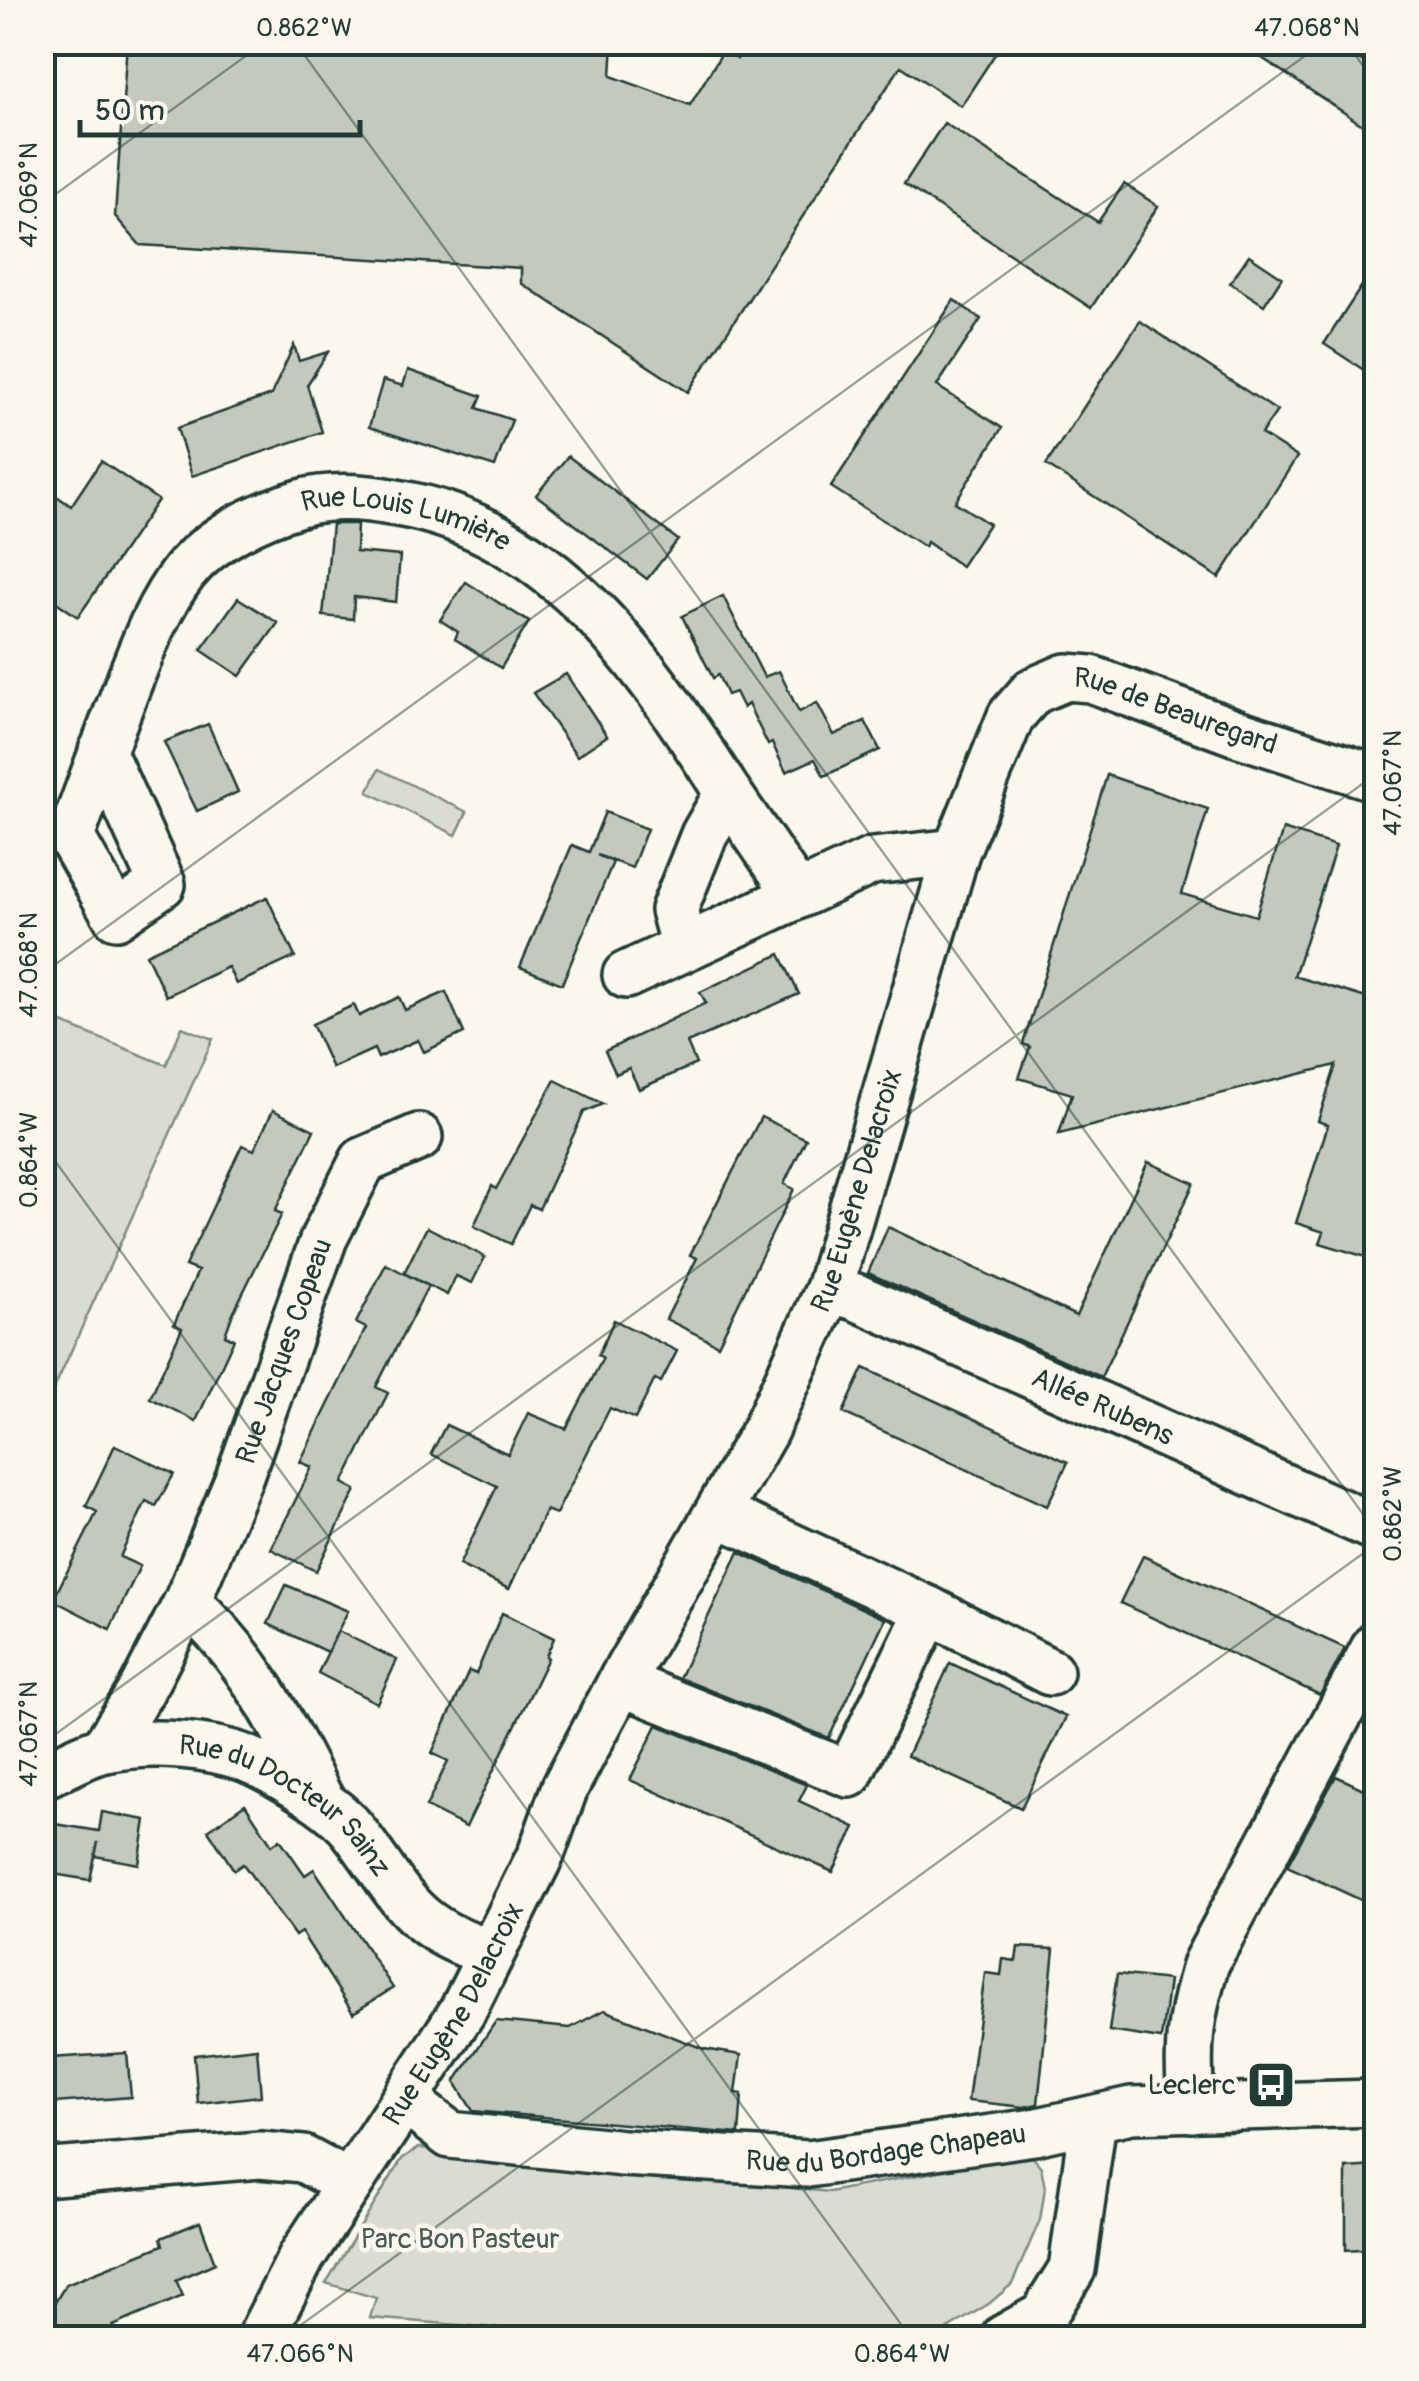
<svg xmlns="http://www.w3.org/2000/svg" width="1419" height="2381" font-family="Pangolin,sans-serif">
<rect width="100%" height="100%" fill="#fbf7ec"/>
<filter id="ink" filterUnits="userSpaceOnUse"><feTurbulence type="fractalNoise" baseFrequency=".01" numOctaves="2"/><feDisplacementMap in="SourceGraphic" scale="20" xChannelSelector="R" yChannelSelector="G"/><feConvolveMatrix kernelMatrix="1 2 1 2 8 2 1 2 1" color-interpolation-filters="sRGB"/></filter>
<g filter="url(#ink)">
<g fill="#dbdcd1" stroke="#7d8c82" stroke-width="2.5">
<polygon points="379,769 467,812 456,835 368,792"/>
<polygon points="42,1015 166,1065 182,1027 213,1039 47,1404 42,1404"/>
<polygon points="418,2148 829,2192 1030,2154 1041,2167 1045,2188 1040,2220 1012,2284 990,2303 933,2338 625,2338 370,2318 376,2298 326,2283 402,2159"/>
</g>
<g fill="#c4c9be" stroke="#1f3d34" stroke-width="2.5">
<polygon points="127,42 613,42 611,76 690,105 723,51 737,59 748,42 1003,42 961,106 901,66 688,392 521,283 521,268 140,245 115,216"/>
<polygon points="1238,42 1333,42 1376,70 1376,134"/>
<polygon points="944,123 1098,222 1124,184 1158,206 1091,308 904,184"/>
<polygon points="1249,255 1282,277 1264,305 1230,283"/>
<polygon points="1376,264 1376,378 1324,344"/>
<polygon points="954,300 981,319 937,386 1002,428 955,502 989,524 961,566 927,542 925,547 831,487"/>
<polygon points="1140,321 1277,411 1261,434 1297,457 1219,578 1046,465"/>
<polygon points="294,345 299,361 328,352 307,385 322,432 192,476 177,428 271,395"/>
<polygon points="408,370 482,396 477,408 512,420 495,467 369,427 383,380 403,386"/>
<polygon points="568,456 678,540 647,579 536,495"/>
<polygon points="101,461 158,500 78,617 42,592 42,486 71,506"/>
<polygon points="332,524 357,524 356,552 400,556 396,602 354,597 353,619 323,616"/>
<polygon points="466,582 529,622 501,668 455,639 458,632 440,620"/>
<polygon points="723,596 764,677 779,671 799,712 817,703 834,735 865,721 880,750 824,776 815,759 786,772 772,743 768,745 748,704 743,708 735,692 727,695 718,675 713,678 682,616"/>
<polygon points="238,598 278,623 240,676 201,650"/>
<polygon points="566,674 607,736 577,756 533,693"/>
<polygon points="208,724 238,792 197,811 164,742"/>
<polygon points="1107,775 1208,809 1182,894 1256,916 1283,829 1336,846 1294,976 1376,1001 1376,1260 1320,1243 1324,1232 1296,1223 1328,1125 1318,1121 1336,1065 1059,1134 1072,1094 1019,1078 1030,1047 1023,1044"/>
<polygon points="605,812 647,829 632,868 597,855 613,862 562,984 520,967 572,845 589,852"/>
<polygon points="267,897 295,957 236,984 228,967 166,996 146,954"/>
<polygon points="780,954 799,994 687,1043 696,1064 639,1089 629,1068 616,1074 605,1051 706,1003 700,992"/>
<polygon points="446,992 464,1033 424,1052 418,1040 378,1058 374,1049 332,1068 312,1024 354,1005 359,1016 399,997 405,1010"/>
<polygon points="555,1080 603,1104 584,1112 539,1209 530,1205 511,1244 474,1226 492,1186 496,1189"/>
<polygon points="273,1110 314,1130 275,1211 282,1214 233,1313 225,1335 234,1339 196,1421 150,1398 182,1328 174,1324 198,1271 185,1266 242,1145 254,1150"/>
<polygon points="761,1117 806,1139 784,1184 794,1189 718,1345 666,1319 697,1258 690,1255"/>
<polygon points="1148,1162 1194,1183 1101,1377 868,1273 888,1227 1076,1316"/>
<polygon points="427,1227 485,1257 472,1283 456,1276 447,1295 404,1273"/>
<polygon points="386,1264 428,1286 376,1387 388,1393 343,1483 356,1490 316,1571 271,1549 312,1467 300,1462 366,1328 356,1323"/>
<polygon points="614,1320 677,1351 661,1382 655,1379 635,1419 610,1408 556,1514 546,1510 509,1589 459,1565 497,1486 431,1454 446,1425 508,1454 528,1413 566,1429 603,1358 598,1355"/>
<polygon points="864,1368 1068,1462 1047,1506 843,1413"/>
<polygon points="115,1445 174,1474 156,1506 146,1501 120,1557 140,1566 110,1629 53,1600 97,1512 86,1506"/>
<polygon points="739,1552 885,1619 829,1738 679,1678"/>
<polygon points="1143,1556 1345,1648 1320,1695 1120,1603"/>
<polygon points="286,1585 348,1611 327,1652 268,1624"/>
<polygon points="502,1613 554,1638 546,1656 548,1658 466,1827 426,1807 448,1761 432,1753 469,1671 476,1674"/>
<polygon points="338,1631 397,1660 377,1703 318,1673"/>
<polygon points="950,1663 1066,1717 1021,1808 907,1756"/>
<polygon points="657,1725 807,1785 799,1801 855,1827 833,1872 630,1780"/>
<polygon points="1336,1776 1376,1795 1376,1907 1287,1866"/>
<polygon points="245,1804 272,1845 280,1839 305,1875 314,1869 393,1988 353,2013 301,1932 295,1936 243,1864 234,1870 208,1830"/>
<polygon points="102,1812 146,1820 139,1864 95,1856 98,1842 90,1880 47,1873 55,1824 99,1831"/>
<polygon points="1018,1947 1054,1949 1038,2104 1024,2107 968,2101 985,1973 1001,1975 1003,1959 1016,1961"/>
<polygon points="1117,1974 1169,1980 1161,2039 1109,2031"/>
<polygon points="604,2010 704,2049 741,2055 736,2093 742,2094 739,2134 473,2111 455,2082 496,2021 570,2028"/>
<polygon points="257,2048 261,2096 198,2103 194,2055"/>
<polygon points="127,2053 131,2097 55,2103 51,2058"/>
<polygon points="1376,2166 1376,2248 1346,2250 1346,2168"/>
<polygon points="200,2222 215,2263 176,2280 183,2296 113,2326 122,2338 42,2338 42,2324 66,2284 163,2245 161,2238"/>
</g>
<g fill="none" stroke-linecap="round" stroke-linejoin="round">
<g stroke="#1f3d34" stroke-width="52">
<g id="minor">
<path id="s1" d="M102,751L162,884L116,916L71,837C89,787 108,737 127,687C143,647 157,607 184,572C211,538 259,515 300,503C331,494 365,497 397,503C557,530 647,667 728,793"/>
<polyline points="684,947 674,910 704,835 728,793 797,894"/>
<polyline points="626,975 872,861 956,852"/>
<path id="s2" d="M829,1289L856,1297L1376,1528"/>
<polyline points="718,1513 929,1610 1050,1672"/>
<path d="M187,1602C249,1656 284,1727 320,1799"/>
<polyline points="623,1678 642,1691 849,1774 929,1610"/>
<path id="s3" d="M104,1749L141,1691L187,1602L239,1478L324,1238L363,1161L419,1137"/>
<path id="s4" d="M42,1775C64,1768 85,1753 106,1749C145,1741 191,1743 229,1753C261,1760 331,1804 352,1829C402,1893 406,1927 491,1953"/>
<path id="s5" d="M405,2100L450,2135L623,2153L808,2164L1034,2132L1131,2110L1376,2103"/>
<path d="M1192,2109C1186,2051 1189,2019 1206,1963L1376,1645"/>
<polyline points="42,2173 260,2155 303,2159 348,2183"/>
<path id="s6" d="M260,2338L302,2256L462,2012L541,1854L565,1787L623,1678L765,1430L829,1289L956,852L1011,716L1033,691L1066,677L1091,679L1237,733L1376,778"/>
<polyline points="1004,2338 1043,2316 1072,2269 1093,2120"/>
</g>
</g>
<use href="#minor" stroke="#fbf7ec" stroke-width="45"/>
</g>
</g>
<path fill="none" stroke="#1f3d34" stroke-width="2.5" stroke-opacity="0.45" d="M295,42L1376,1532M1346,42L1376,84M42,204L265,42M42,974L1324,42M42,1143L911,2338M42,1744L1376,774M283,2338L1376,1544M1342,2338L1376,2314"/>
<defs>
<g id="bus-square" transform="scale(2.5)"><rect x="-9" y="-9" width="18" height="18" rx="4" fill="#1f3d34" stroke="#fbf7ec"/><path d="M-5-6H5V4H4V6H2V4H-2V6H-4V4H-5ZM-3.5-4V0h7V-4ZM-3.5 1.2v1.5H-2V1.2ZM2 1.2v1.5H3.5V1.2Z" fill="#fff"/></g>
</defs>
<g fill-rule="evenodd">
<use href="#bus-square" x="1271" y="2085"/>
</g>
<g text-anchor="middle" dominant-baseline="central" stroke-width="9" stroke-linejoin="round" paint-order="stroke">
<g font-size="28" fill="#1f3d34" stroke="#fbf7ec">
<text stroke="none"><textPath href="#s1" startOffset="828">Rue Louis Lumière</textPath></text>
<text stroke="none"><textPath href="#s6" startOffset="1982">Rue de Beauregard</textPath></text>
<text stroke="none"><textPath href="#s6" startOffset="1298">Rue Eugène Delacroix</textPath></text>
<text stroke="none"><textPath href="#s3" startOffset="438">Rue Jacques Copeau</textPath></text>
<text stroke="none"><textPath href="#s2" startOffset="298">Allée Rubens</textPath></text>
<text stroke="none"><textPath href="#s4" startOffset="268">Rue du Docteur Sainz</textPath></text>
<text stroke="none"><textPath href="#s6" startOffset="378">Rue Eugène Delacroix</textPath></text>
<text stroke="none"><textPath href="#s5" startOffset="495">Rue du Bordage Chapeau</textPath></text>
</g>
<g font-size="28" fill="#1f3d34" stroke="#fbf7ec" text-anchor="end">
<text x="1236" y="2085">Leclerc</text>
</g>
<g font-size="28" fill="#455d53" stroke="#fbf7ec">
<text x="460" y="2239">Parc Bon Pasteur</text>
</g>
</g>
<rect width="1419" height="2381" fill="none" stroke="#fbf7ec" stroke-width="110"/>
<path d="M80 120v15h280v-15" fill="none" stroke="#1f3d34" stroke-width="5"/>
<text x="95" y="120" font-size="30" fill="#1f3d34" stroke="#fbf7ec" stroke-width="8" paint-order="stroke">50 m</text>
<rect x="55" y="55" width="1309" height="2271" fill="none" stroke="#1f3d34" stroke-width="4"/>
<g font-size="25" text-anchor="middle" fill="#1f3d34">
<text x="304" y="36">0.862°W</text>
<text x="1307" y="36">47.068°N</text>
<text transform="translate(28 195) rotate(-90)" y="9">47.069°N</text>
<text transform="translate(1392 783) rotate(-90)" y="9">47.067°N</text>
<text transform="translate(28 965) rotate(-90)" y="9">47.068°N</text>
<text transform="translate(28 1160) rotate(-90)" y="9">0.864°W</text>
<text transform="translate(1392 1514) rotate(-90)" y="9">0.862°W</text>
<text transform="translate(28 1734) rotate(-90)" y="9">47.067°N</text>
<text x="300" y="2362">47.066°N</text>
<text x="902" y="2362">0.864°W</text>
</g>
</svg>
